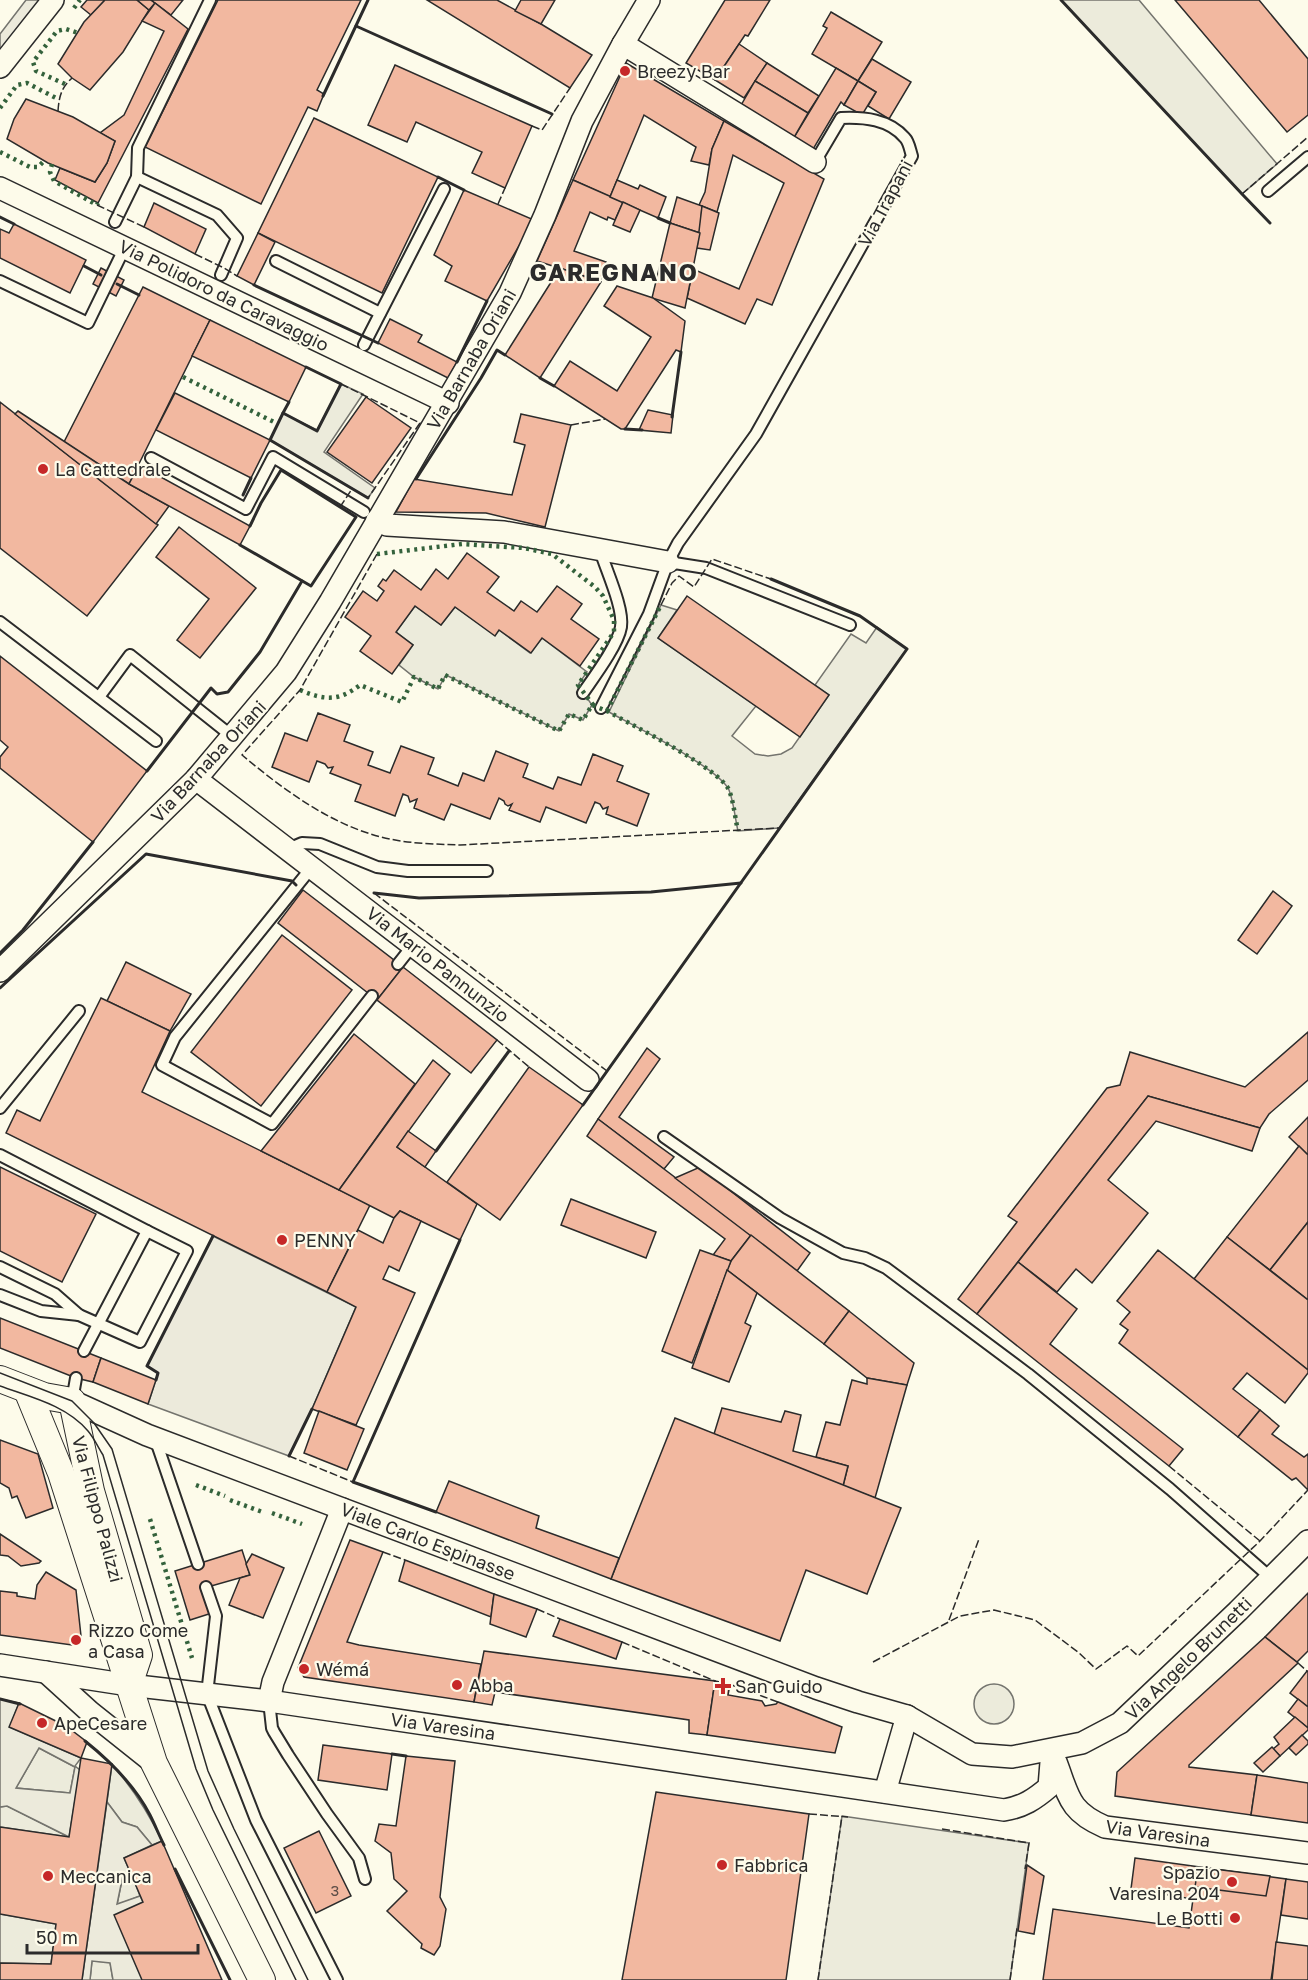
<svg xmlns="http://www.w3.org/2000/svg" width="1308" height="1980" font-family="'Golos Text',sans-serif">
<rect width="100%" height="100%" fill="#fdfbea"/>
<g fill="#ecebdb" stroke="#74746e" stroke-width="1.5">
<polygon points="1061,0 1139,0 1277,164 1242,194"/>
<polygon points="341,384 363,394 324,452 375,488 368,498 270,440 283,413 317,430"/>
<path d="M661,605L677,610L658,638L756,706L732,736L755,754L768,756L781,754L792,748L829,695L815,685L851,634L866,643L877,627L907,649L779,828L738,831C735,818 734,803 729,790C719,768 634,726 609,712Z"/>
<polygon points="415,606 441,625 455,607 495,635 499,630 530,653 542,638 587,672 578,685 592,705 583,720 569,714 559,731 446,675 438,689 414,677 399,665 413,645 396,632"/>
<circle cx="994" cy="1704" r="20"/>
<polygon points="39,1748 75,1767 70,1793 16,1788"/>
<path d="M112,1764C133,1789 148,1811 162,1841L152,1845L137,1827L122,1822L107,1802Z"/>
<polygon points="7,1806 69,1837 0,1827 0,1807"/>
<polygon points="842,1816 1029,1843 1010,1980 818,1980"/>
<polygon points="123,1875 135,1883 140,1896 117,1905"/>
<polygon points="0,1914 56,1924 51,1964 0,1963"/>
<polygon points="92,1961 110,1962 113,1980 90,1980"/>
</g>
<g fill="#eceadb" stroke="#74746e" stroke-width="1.5" fill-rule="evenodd">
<polygon points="26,0 42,0 0,61 0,34"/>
<polygon points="213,1236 356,1307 312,1409 289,1456 148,1404 158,1373 147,1366"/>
<path d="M0,1699L19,1703L10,1727L81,1758L75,1766L80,1770L69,1837L7,1806L0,1807ZM39,1748L75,1767L70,1793L16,1788Z"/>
<polygon points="107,1802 122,1822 137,1827 152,1845 124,1858 135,1883 123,1875 117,1904 140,1896 143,1902 142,1980 113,1980 110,1963 92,1961 90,1980 82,1980"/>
</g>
<g fill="#f2b8a0" stroke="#2b2b2b" stroke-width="1.5">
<polygon points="87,0 105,0 91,15 81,7"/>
<polygon points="105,0 137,0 149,10 123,52 90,90 72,78 58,64 84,22"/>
<polygon points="137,0 151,0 155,3 149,10"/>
<polygon points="151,0 183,0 171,15"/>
<polygon points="218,0 361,0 317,90 324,94 317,111 308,107 261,204 145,147"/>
<polygon points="427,0 497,0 541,24 592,55 570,88"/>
<polygon points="521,0 555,0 541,24 515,11"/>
<polygon points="725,0 770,0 748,36 745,35 715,80 686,63"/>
<polygon points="1175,0 1259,0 1308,59 1308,115 1287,132"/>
<polygon points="155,3 188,29 98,203 55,180 60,168 95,182 107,163 115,141 100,133 124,115 164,31 142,21"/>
<polygon points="831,12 882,42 858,81 812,54 827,28 823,26"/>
<polygon points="739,44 767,63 744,98 715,80"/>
<polygon points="872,59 911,82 889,119 868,106 876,92 858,81"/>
<polygon points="626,63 724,121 712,149 709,165 691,161 696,147 644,115 610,197 573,180"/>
<polygon points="767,63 819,96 808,113 755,81"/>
<polygon points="395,65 532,126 505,188 472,173 482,152 416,122 407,142 368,125"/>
<polygon points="836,68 858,81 844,105 841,102 812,151 793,139"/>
<polygon points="755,81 808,113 793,139 740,107"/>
<polygon points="858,81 876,92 862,115 844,105"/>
<polygon points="26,99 73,117 115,141 107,163 95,182 48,163 7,139 14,119"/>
<polygon points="314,118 438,177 382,293 258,233"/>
<polygon points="724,121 824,179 772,305 757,299 745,324 687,298 693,269 739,289 784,183 733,155 717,212 699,205 705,192 712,149"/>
<polygon points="573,180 623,202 615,220 608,217 607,220 590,212 574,251 606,262 600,281 537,261"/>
<polygon points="617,180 638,189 640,185 666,197 658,218 610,197"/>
<polygon points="464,190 534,220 487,301 445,281 452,266 434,255"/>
<polygon points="677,197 702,206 700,233 670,223"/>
<polygon points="623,202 640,210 630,232 613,225"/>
<polygon points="154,203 206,229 195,254 144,227"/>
<polygon points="702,206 719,213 710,250 697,248"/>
<polygon points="670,223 700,233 685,308 652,298"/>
<polygon points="14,224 86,260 70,293 0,258 0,229 9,233"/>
<polygon points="258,233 275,242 254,285 237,276"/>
<polygon points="101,268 124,280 116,296 93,284"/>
<polygon points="560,268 601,282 540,378 505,355"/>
<polygon points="617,286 653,298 685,321 681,352 676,350 625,429 621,429 554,386 570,361 617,391 651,337 604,306"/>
<polygon points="143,287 210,320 129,484 64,442"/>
<polygon points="390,319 422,335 418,342 457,362 448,378 378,343"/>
<polygon points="210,320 306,367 289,402 192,356"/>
<polygon points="175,393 270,440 251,478 156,430"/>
<polygon points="366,397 411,428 372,483 327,452"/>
<polygon points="0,402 158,525 87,616 0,548"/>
<polygon points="648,410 673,415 671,433 639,430"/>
<polygon points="18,411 129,484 169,506 156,524 15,414"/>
<polygon points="521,414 571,425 545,527 486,513 396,512 414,479 512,495 525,445 514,442"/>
<polygon points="139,465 250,526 240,545 129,484"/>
<polygon points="179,527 256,588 200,658 177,640 209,599 156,557"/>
<polygon points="467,553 499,577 487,592 514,611 521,601 537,612 557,586 582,604 571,619 599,639 580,666 542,638 531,653 499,630 495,636 455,607 441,625 415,606 396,632 413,645 392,674 360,651 371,636 345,617 363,591 377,601 384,591 378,586 383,579 386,581 394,570 421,590 436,569 448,579"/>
<polygon points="687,596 829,695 800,737 658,638"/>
<polygon points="0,656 147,771 93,842 0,768 0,757 8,747 0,740"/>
<polygon points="318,713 350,725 344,741 373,752 368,765 390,773 401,746 434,758 428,774 458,786 463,773 484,781 496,751 528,764 523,777 553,789 558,777 581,785 593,754 623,766 617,781 649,794 637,826 606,814 608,807 603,809 600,804 595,802 586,823 546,807 540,822 509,810 512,804 508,806 505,804 504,801 499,798 490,819 451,804 444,820 414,808 417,799 410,802 408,796 403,794 395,816 355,801 361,785 330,773 333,767 328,768 325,764 317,761 309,782 272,767 285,733 307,741"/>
<polygon points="303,890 403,967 377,1000 278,923"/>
<polygon points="1273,891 1292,906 1257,954 1238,940"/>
<polygon points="282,935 352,990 261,1106 191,1052"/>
<polygon points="126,962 191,994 170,1031 107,1001"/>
<polygon points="403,967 497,1040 471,1073 377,1000"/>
<polygon points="101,998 170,1031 142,1092 370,1205 327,1292 6,1133 17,1110 40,1121"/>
<polygon points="1308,1032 1308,1080 1269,1114 1260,1128 1148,1096 977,1314 958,1299 1017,1222 1008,1216 1107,1088 1120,1085 1130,1052 1245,1087"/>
<polygon points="354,1034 415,1084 339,1190 261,1151"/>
<polygon points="647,1048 660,1059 619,1117 674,1157 664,1169 598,1119"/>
<polygon points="433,1060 450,1074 397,1147 477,1204 460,1240 400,1211 394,1218 339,1190"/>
<polygon points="529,1067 583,1105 500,1220 447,1182"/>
<polygon points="1148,1096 1260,1128 1252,1151 1156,1121 1108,1180 1148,1213 1092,1283 1076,1269 1057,1292 1018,1262"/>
<polygon points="1308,1117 1308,1155 1289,1137"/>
<polygon points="598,1119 751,1235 731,1261 713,1255 725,1239 587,1136"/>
<polygon points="408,1131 436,1151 425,1167 397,1147"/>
<polygon points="1299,1146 1308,1155 1308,1222 1270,1270 1227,1237"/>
<polygon points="0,1167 96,1214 62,1282 0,1251"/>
<polygon points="700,1167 810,1253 797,1271 675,1178"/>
<polygon points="571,1199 656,1232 646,1258 561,1225"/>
<polygon points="400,1211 421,1221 399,1271 389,1266 383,1279 415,1293 356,1425 312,1409 356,1307 327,1292 358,1230 383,1243 394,1218"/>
<polygon points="1308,1222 1308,1300 1270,1270"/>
<polygon points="751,1235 849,1311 824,1344 727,1270 731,1261"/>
<polygon points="1227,1237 1308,1300 1308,1370 1194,1279"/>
<polygon points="700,1250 731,1261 692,1363 662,1351"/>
<polygon points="1158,1250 1308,1370 1308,1373 1285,1403 1247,1373 1233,1389 1260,1410 1238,1437 1119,1343 1128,1330 1120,1324 1130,1312 1117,1301"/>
<polygon points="1018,1262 1077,1309 1050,1344 1183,1449 1169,1466 977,1314"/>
<polygon points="727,1270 757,1293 745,1323 751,1326 729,1382 692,1368"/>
<polygon points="849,1311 914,1363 907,1385 867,1378 824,1344"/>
<polygon points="0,1318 101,1358 93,1382 76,1378 0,1348"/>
<polygon points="101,1358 156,1380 148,1404 93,1382"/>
<polygon points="867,1378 907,1385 875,1498 843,1486 848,1466 816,1457 826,1422 840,1425 852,1380 867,1384"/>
<polygon points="722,1408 781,1422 785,1411 801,1415 793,1451 848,1466 843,1486 714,1434"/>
<polygon points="1260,1410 1279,1426 1272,1434 1304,1457 1308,1454 1308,1490 1296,1478 1292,1480 1238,1437"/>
<polygon points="319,1411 364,1429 347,1470 304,1453"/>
<polygon points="675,1418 901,1508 867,1594 806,1570 780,1641 611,1579"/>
<polygon points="0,1440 38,1454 53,1508 26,1518 17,1496 12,1498 9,1488 0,1483"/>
<polygon points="449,1481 539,1516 536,1528 619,1558 611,1579 436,1512"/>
<polygon points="0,1534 41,1561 39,1563 21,1566 8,1556 0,1555"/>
<polygon points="350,1540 383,1552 347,1642 359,1645 481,1664 474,1702 304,1677 298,1668"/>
<polygon points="242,1550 250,1575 204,1588 212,1613 190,1620 175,1571"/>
<polygon points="252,1554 284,1568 263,1618 229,1605 240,1578 250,1575 246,1564"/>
<polygon points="405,1560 494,1594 491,1617 399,1581"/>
<polygon points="46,1572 76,1590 81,1636 72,1645 0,1635 0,1591 17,1593 17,1596 35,1599 37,1585"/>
<polygon points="1308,1593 1308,1651 1297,1662 1265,1637"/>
<polygon points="494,1594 537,1609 526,1637 490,1624"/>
<polygon points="560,1619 622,1642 616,1659 553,1636"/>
<polygon points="1265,1637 1298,1663 1189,1765 1189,1767 1257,1775 1251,1815 1115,1796 1117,1772"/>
<polygon points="484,1651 715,1681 707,1735 689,1733 689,1720 495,1692 492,1705 474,1702"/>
<polygon points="1307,1671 1308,1671 1308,1707 1290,1693"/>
<polygon points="715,1681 730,1684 728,1695 762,1701 765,1706 776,1704 778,1702 842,1727 835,1753 707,1735"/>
<polygon points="1298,1699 1308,1707 1308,1728 1288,1712"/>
<polygon points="19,1703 66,1726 87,1742 81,1758 9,1727"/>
<polygon points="1295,1717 1308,1728 1308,1730 1280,1756 1273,1749 1279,1744 1274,1737"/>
<polygon points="1302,1735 1308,1741 1308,1744 1296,1755 1289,1748"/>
<polygon points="323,1745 392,1754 387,1790 318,1780"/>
<polygon points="1272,1747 1280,1756 1263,1772 1254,1763"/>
<polygon points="406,1756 455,1761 440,1897 446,1909 440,1946 434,1955 421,1948 422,1944 387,1911 407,1891 394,1879 391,1853 375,1841 379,1824 396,1826"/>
<polygon points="81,1758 112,1764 82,1980 0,1980 0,1963 51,1964 56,1924 0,1914 0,1827 69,1837"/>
<polygon points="1257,1775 1308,1783 1308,1823 1251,1815"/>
<polygon points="656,1792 809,1814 786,1980 622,1980"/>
<polygon points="319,1831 351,1896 316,1913 284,1848"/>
<polygon points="162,1841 222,1980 142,1980 114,1915 143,1902 124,1858"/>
<polygon points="1135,1858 1286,1879 1271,1980 1043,1980 1053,1909 1189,1928 1193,1899 1131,1889"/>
<polygon points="1027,1865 1044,1876 1034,1934 1018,1931"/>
<polygon points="1198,1867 1270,1876 1266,1896 1195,1887"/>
<polygon points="1286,1879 1308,1882 1308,1919 1281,1915"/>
<polygon points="1276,1942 1308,1946 1308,1980 1272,1980"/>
</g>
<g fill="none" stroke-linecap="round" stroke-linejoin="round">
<g stroke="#2b2b2b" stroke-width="14">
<g id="service">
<polyline points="137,177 138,148 210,0"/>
<polyline points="1268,191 1308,157"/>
<polyline points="115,222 137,177 217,215 237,238 221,275"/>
<polyline points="276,261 380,313"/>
<polyline points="0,281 88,323 125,247"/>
<polyline points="364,345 444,189"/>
<polyline points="151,458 246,509 273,457 364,512"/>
<path d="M668,562L678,543L756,434L912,156C910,150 909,142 905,138C889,119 864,117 841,118L815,162"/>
<polyline points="0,622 156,741"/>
<path d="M583,693C594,677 618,645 621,627C624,608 606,570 600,550"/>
<polyline points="99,697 130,655 233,737"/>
<polyline points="601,708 649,614 668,562 706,568 850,625"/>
<polyline points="288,849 302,843 320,844 377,867 408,871 487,871"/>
<polyline points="312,867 175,1037 162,1065 272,1124 372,996"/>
<polyline points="398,964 413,945"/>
<polyline points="0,1108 79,1011"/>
<polyline points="664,1137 780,1218 843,1253 865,1258 886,1268 1028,1374 1170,1489 1271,1578"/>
<polyline points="0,1155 147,1231 84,1351"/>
<polyline points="0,1267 55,1294 79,1315 140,1342 187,1251 147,1231"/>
<polyline points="0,1295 41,1311 79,1315"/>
<polyline points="72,1401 76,1378"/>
<polyline points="152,1438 157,1444 198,1564"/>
<polyline points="206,1587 216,1616 207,1694 256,1820 337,1980"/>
<polyline points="269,1701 272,1728 274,1732 288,1755 327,1814 359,1858 365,1879"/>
</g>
</g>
<g stroke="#2b2b2b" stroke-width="24">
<g id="minor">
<polyline points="623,44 815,162"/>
<polyline points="0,67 53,0"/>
<polyline points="0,188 448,403"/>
<polyline points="377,520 387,525 504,532 668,562"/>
<polyline points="196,779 588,1080"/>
<polyline points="0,971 196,779 286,672 330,602 510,293 545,215 582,121 623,44 649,0"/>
<polyline points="72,1401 147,1435 816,1688 858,1702 907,1716 972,1754 1012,1757 1082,1743 1120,1723 1238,1611 1308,1541"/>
<path d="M0,1665L129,1685L269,1701L1004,1810C1023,1807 1035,1799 1049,1787L1052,1750"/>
<polyline points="46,1672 90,1712 154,1763"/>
<polyline points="269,1701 273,1682 342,1509"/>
<path d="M1056,1762C1069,1796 1068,1811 1105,1827L1308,1853"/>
<polyline points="885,1792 907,1716"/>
</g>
</g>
<g stroke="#2b2b2b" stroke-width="28">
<g id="tertiary">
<polyline points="0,1379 44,1396 72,1401"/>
<polyline points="27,1390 61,1473 154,1763 262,1980"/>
<polyline points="72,1401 91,1491 139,1655 129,1685"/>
</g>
</g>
<use href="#service" stroke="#fdfbea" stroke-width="10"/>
<use href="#minor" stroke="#fdfbea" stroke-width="21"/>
<use href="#tertiary" stroke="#fdfbea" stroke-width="26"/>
<g stroke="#2b2b2b" stroke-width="1.5">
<polyline points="0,1373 72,1401 94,1423 112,1449 208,1771 234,1829 308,1980"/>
<path d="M0,1386C30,1397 66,1405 88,1431C94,1438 98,1447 103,1455L196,1769L213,1810L296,1980"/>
</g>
<g stroke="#34623c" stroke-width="4.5" stroke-dasharray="3 4.5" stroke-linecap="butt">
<polyline points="74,8 80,0"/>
<polyline points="65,84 36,71 33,62 57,31 66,29 78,33"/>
<polyline points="0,108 17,85 27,83 58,99"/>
<polyline points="0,152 30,167 38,167 44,161"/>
<polyline points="52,164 50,172 54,181 97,205 98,203"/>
<polyline points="183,377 278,424"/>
<polyline points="377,554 462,544 524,548 552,554 595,587 603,596 614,620 614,632 578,685 594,706"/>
<path d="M300,690C324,700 338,702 360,685L402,702L414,677L438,689L445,675L559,731L569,714L583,720L592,705L609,712C633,726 719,768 729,790C734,803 735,818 738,831"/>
<polyline points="607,711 661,605"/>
<polyline points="196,1485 225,1496"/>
<polyline points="230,1500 265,1513"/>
<polyline points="272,1513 302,1524"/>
<polyline points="150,1519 192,1658"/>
</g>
<g stroke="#2b2b2b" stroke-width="1.5" stroke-dasharray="8 3" stroke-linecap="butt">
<path d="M58,111C59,97 61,88 72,78"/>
<polyline points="532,126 542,130 570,88"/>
<polyline points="1242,194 1308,137"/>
<polyline points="498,204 505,188"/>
<polyline points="97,205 144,227"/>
<polyline points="195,254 224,268 237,276"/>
<polyline points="341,384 420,423 368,498"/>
<polyline points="571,425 605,419"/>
<polyline points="340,507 352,489"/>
<path d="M377,554L300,690L242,755C285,791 335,828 390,839C413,844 437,844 460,845L779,828"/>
<polyline points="661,605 672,583 679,576 694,587 712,559 771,579"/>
<polyline points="374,893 607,1071"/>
<polyline points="497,1040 529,1067"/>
<polyline points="289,1456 353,1482"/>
<polyline points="1169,1466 1260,1541"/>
<polyline points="383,1552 405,1560"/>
<polyline points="537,1609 560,1619"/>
<polyline points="949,1620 979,1539"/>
<polyline points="622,1642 715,1681"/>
<polyline points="873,1662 960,1616 994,1610 1035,1620 1078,1652 1096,1669 1127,1646 1138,1656 1260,1541 1308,1490"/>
<polyline points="1298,1663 1307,1671"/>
<polyline points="729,1684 778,1702"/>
<polyline points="809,1814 848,1817"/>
<polyline points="942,1829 1029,1843 1025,1869"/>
<polyline points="818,1980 842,1816"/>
<polyline points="1010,1980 1017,1928"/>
</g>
<g stroke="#2b2b2b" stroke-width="3">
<polyline points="1061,0 1242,194 1270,223"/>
<polyline points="356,26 552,114"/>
<polyline points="323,96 368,0"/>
<polyline points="438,177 464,190"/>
<polyline points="0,217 14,224"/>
<polyline points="658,218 670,223"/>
<polyline points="84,266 101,275"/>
<polyline points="117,284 139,295"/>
<polyline points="254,285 378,343"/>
<polyline points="457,362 487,301"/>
<polyline points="306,367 341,384 317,431 283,413 270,440 368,498"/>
<polyline points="540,378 554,386"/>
<polyline points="283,413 289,402"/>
<polyline points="672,417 681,352"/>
<polyline points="625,429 642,430"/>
<polyline points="416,479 481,378 497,350 505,355"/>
<polyline points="243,495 251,478"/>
<polyline points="240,545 311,586 356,517 281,470 261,503 250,526"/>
<polyline points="147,771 211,688 217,694 228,692 260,652 302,581"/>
<polyline points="374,893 419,898 651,892 741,883"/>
<polyline points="0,953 23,930 93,842"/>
<polyline points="0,988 146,854 292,881 296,885"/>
<polyline points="583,1105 907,649 860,616 771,579"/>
<polyline points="436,1151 509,1051"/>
<polyline points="156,1380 158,1373 147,1366 213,1236"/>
<polyline points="289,1456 312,1409"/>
<polyline points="436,1512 353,1482 460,1240"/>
<polyline points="0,1699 20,1704"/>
<path d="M85,1741C110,1761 135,1786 150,1815C155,1825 159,1835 164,1845"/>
<polyline points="392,1754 406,1756"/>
<polyline points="175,1869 230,1980"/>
</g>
</g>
<g fill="#c62828" stroke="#fdfbea" stroke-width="2">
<circle cx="625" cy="71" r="6"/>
<circle cx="43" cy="469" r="6"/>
<circle cx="282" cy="1240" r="6"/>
<circle cx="76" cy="1640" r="6"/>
<circle cx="304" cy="1669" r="6"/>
<circle cx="457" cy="1685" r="6"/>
<path d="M720 1677h6v6h6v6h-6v6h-6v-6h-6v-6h6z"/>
<circle cx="42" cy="1723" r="6"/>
<circle cx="722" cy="1865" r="6"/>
<circle cx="48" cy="1876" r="6"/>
<circle cx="1232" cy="1882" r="6"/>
<circle cx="1235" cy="1918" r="6"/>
</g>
<g text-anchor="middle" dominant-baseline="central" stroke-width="4.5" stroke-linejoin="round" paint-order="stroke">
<g font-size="15" fill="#5d4e48">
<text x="335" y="1890">3</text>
</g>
<g font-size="18" fill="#2b2b2b" stroke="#fdfbea" text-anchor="start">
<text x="637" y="71">Breezy Bar</text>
<text x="55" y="469">La Cattedrale</text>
<text x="294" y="1240">PENNY</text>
<text x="88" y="1630">Rizzo Come<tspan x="88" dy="21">a Casa</tspan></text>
<text x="316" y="1669">Wémá</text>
<text x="469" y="1685">Abba</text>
<text x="735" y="1686">San Guido</text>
<text x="54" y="1723">ApeCesare</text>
<text x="734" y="1865">Fabbrica</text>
<text x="1220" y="1872" text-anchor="end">Spazio<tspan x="1220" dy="21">Varesina 204</tspan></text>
<text x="60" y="1876">Meccanica</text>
<text x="1223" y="1918" text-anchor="end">Le Botti</text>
</g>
<g font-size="18" fill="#2b2b2b" stroke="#fdfbea">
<text transform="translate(885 203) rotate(-62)">Via Trapani</text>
<text transform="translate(224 295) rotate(26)">Via Polidoro da Caravaggio</text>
<text transform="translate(471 359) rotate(-60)">Via Barnaba Oriani</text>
<text transform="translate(208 761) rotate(-47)">Via Barnaba Oriani</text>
<text transform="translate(438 964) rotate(38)">Via Mario Pannunzio</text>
<text transform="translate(98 1509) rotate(75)">Via Filippo Palizzi</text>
<text transform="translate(428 1541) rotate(21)">Viale Carlo Espinasse</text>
<text transform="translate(1188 1658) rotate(-44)">Via Angelo Brunetti</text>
<text transform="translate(443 1726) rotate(8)">Via Varesina</text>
<text transform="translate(1158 1833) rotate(8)">Via Varesina</text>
</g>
<g font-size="24" font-weight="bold" letter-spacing="1.5" fill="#2b2b2b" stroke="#fdfbea">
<text x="614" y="271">GAREGNANO</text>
</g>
</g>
<path d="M27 1944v9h171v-9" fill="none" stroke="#2b2b2b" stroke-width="3"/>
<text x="36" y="1944" font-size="18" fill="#2b2b2b" stroke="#fdfbea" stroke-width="4.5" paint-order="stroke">50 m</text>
</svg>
